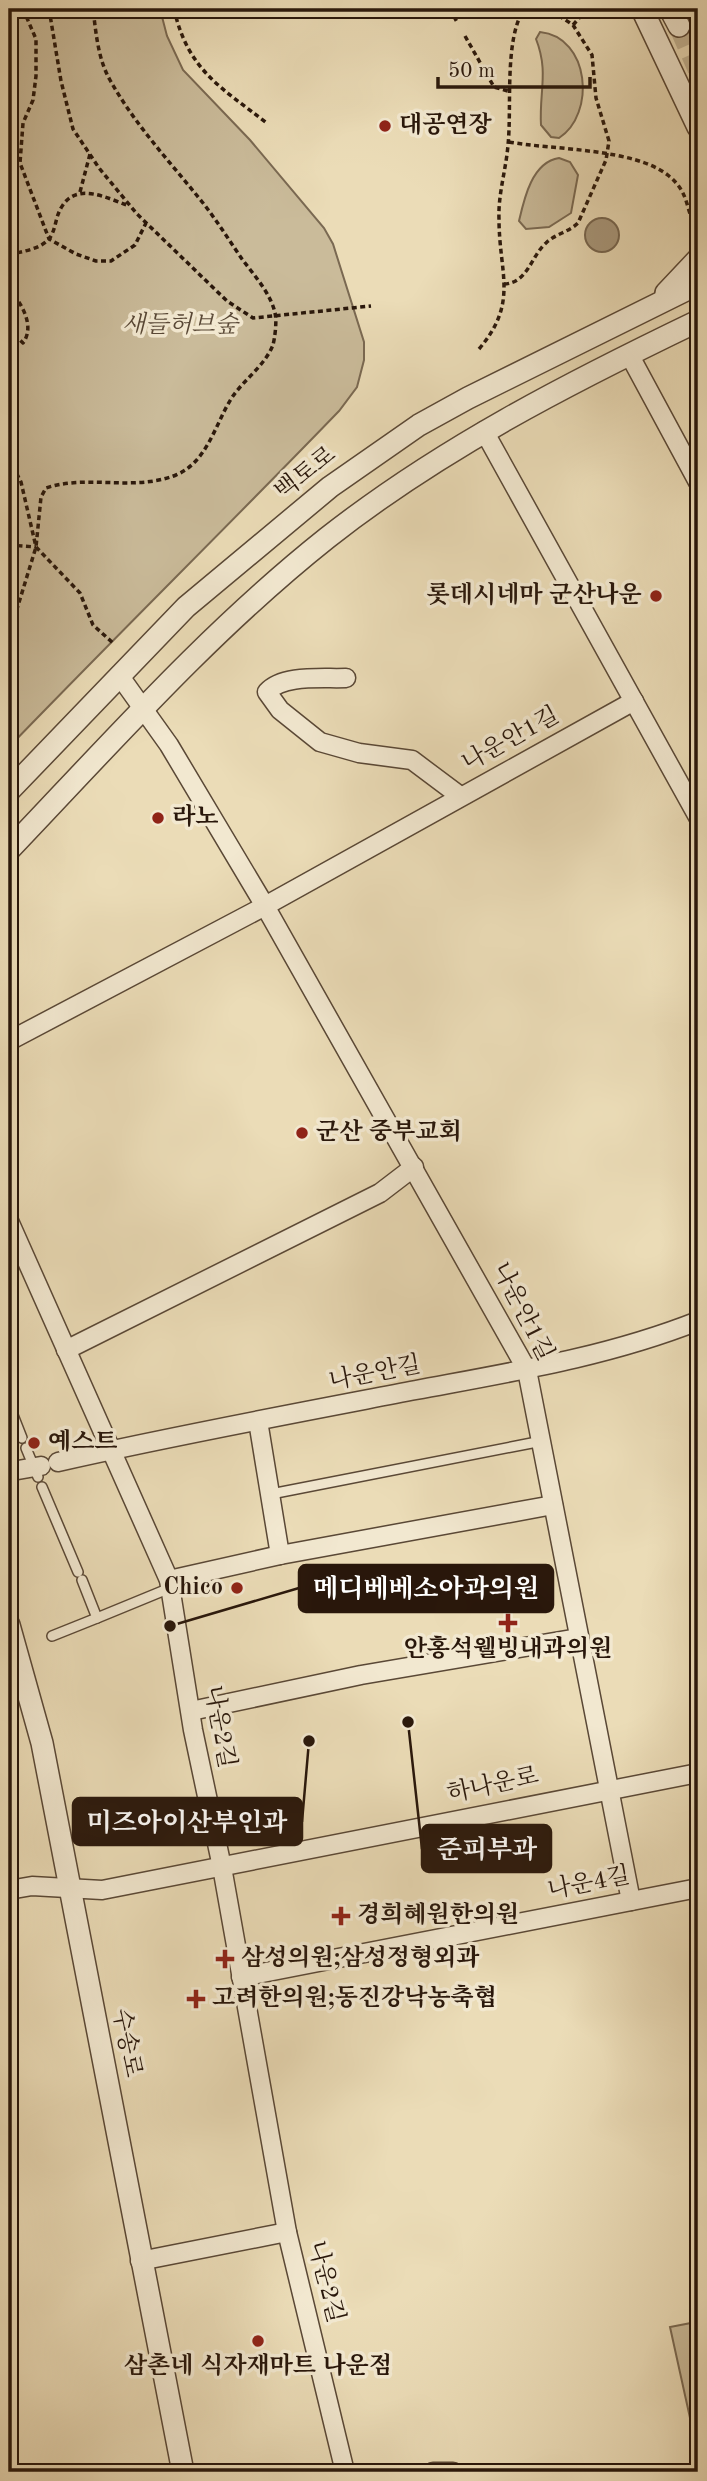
<svg xmlns="http://www.w3.org/2000/svg" width="707" height="2481" font-family="'Old Standard TT','Noto Serif KR',serif">
<rect width="100%" height="100%" fill="#ebdcb7"/>
<filter id="stains"><feTurbulence type="fractalNoise" baseFrequency=".00286" numOctaves="4"/><feColorMatrix values="0 0 0 0 .2 0 0 0 0 .09 0 0 0 0 .02 0 0 0 .5 -.17"/></filter>
<radialGradient id="worn" r=".72"><stop offset=".6" stop-color="#630" stop-opacity="0"/><stop offset="1" stop-color="#630" stop-opacity=".3"/></radialGradient>
<g fill="#cabb9a" stroke="#7a6952" stroke-width="2">
<path d="M9,9H160L167,36L183,70L250,140L324,228L333,244L364,342V360L357,387L339,411C230,524 118,634 9,747Z"/>
<path d="M540,32C590,37 596,114 559,138L551,137L541,125C539,92 549,72 536,39Z"/>
<path d="M559,158L570,162L578,175L571,213L549,227L526,229L519,221C524,199 532,162 559,158Z"/>
<polygon points="691,2323 698,2355 698,2425 692,2427 670,2327"/>
</g>
<circle fill="#a9997d" stroke="#76654f" stroke-width="2" cx="602" cy="235" r="17"/>
<g fill="none" stroke-linecap="round" stroke-linejoin="round">
<polyline stroke="#c4b595" stroke-width="21" stroke-dasharray="21 10" stroke-linecap="butt" points="679,26 698,69"/>
<g stroke="#5a4836" stroke-width="12">
<g id="service">
<polyline points="9,1405 22,1438"/>
<polyline points="26,1448 38,1477"/>
<polyline points="42,1487 78,1572"/>
<polyline points="271,1494 542,1441"/>
<polyline points="82,1580 97,1618 170,1588"/>
<polyline points="52,1636 97,1618"/>
</g>
</g>
<g stroke="#5a4836" stroke-width="21">
<g id="minor">
<polyline points="630,356 698,482"/>
<polyline points="484,431 698,817"/>
<polyline points="119,675 169,745 265,906 527,1370 631,1901"/>
<path d="M346,678C323,679 283,674 267,692L280,710L320,742L359,753L412,760L460,796"/>
<polyline points="9,1041 265,906 634,701"/>
<polyline points="9,1221 169,1580 193,1730 222,1867 287,2232 345,2472"/>
<polyline points="66,1350 380,1193 414,1167"/>
<polyline points="258,1421 280,1555"/>
<path d="M58,1462C177,1435 296,1413 416,1390C512,1372 607,1357 698,1321"/>
<polyline points="18,1470 41,1466"/>
<polyline points="169,1580 280,1555 553,1505"/>
<polyline points="191,1711 361,1675 578,1638"/>
<polyline points="9,1890 32,1886 102,1890 698,1773"/>
<polyline points="241,1977 698,1888"/>
<polyline points="140,2261 287,2232"/>
<polyline points="433,2472 453,2472"/>
</g>
</g>
<g stroke="#5a4836" stroke-width="24">
<g id="tertiary">
<polyline points="642,9 698,127"/>
<polyline points="670,9 679,26"/>
<polyline points="696,9 698,13"/>
<polyline points="666,293 698,259"/>
<polyline points="9,791 186,607 330,487 419,425 468,398 698,284"/>
<path d="M9,850C111,743 211,630 327,538C440,449 569,383 698,321"/>
<polyline points="9,1625 42,1743 183,2472"/>
</g>
</g>
<g stroke="#29170b" stroke-width="3.5" stroke-dasharray="5 3.5" stroke-linecap="butt">
<polyline points="23,9 36,39 36,76 33,100 23,123 20,163 49,239 76,254 96,261 111,261 135,245 146,223"/>
<polyline points="49,9 61,81 73,129 99,168 137,214 227,301 253,318 371,306"/>
<path d="M174,9C188,71 222,88 268,124"/>
<polyline points="450,9 458,24"/>
<polyline points="573,25 587,9"/>
<polyline points="465,36 494,87 511,92"/>
<path d="M509,142C553,150 635,148 669,176C692,195 684,213 698,227"/>
<polyline points="80,192 90,154"/>
<path d="M9,255C22,251 39,250 49,239C56,230 55,218 61,208C76,181 107,198 129,206"/>
<path d="M504,284C528,283 531,256 546,243C555,234 569,232 578,223L606,160L609,141L596,98L592,55L573,25L549,9"/>
<path d="M9,288C20,302 36,325 23,343L9,330"/>
<path d="M479,349C519,302 499,274 499,219C498,194 506,170 508,145C512,106 504,40 524,9"/>
<polyline points="9,458 21,482 36,547 80,593 93,625 113,643"/>
<polyline points="9,545 36,547"/>
<path d="M9,635L36,547L41,497L46,488C88,474 133,492 176,475C207,462 215,425 231,399C243,380 264,367 273,345C275,337 277,321 275,313C271,294 254,275 242,259C229,240 217,221 203,203C171,163 135,125 110,80C98,59 96,33 93,9"/>
</g>
<use href="#service" stroke="#f2e8d0" stroke-width="9"/>
<use href="#minor" stroke="#f2e8d0" stroke-width="18"/>
<use href="#tertiary" stroke="#f2e8d0" stroke-width="21"/>
</g>
<g fill="#8f2418" stroke="#f2e8d0" stroke-width="2.5">
<circle cx="385" cy="126" r="7"/>
<circle cx="656" cy="596" r="7"/>
<circle cx="158" cy="818" r="7"/>
<circle cx="302" cy="1133" r="7"/>
<circle cx="34" cy="1443" r="7"/>
<circle cx="237" cy="1588" r="7"/>
<path d="M504.5 1612.5h7v7h7v7h-7v7h-7v-7h-7v-7h7z"/>
<path d="M337.5 1905.5h7v7h7v7h-7v7h-7v-7h-7v-7h7z"/>
<path d="M221.5 1948.5h7v7h7v7h-7v7h-7v-7h-7v-7h7z"/>
<path d="M192.5 1988.5h7v7h7v7h-7v7h-7v-7h-7v-7h7z"/>
<circle cx="258" cy="2341" r="7"/>
</g>
<g text-anchor="middle" dominant-baseline="central" stroke-width="7" stroke-linejoin="round" paint-order="stroke">
<g font-size="24" font-weight="bold" fill="#29170b" stroke="#f2e8d0" text-anchor="start">
<text x="399" y="126">대공연장</text>
<text x="642" y="596" text-anchor="end">롯데시네마 군산나운</text>
<text x="172" y="818">라노</text>
<text x="316" y="1133">군산 중부교회</text>
<text x="48" y="1443">예스트</text>
<text x="223" y="1588" text-anchor="end">Chico</text>
<text x="508" y="1650" text-anchor="middle">안홍석웰빙내과의원</text>
<text x="357" y="1916">경희혜원한의원</text>
<text x="241" y="1959">삼성의원;삼성정형외과</text>
<text x="212" y="1999">고려한의원;동진강낙농축협</text>
<text x="258" y="2367" text-anchor="middle">삼촌네 식자재마트 나운점</text>
</g>
<g font-size="24" font-style="italic" fill="#594836" stroke="#f2e8d0">
<text x="180" y="326">새들허브숲</text>
</g>
<g font-size="24" fill="#29170b" stroke="#f2e8d0">
<text transform="translate(306 474) rotate(-38)">백토로</text>
<text transform="translate(511 740) rotate(-29)">나운안1길</text>
<text transform="translate(522 1312) rotate(63)">나운안1길</text>
<text transform="translate(375 1374) rotate(-11)">나운안길</text>
<text transform="translate(219 1727) rotate(80)">나운2길</text>
<text transform="translate(493 1786) rotate(-12)">하나운로</text>
<text transform="translate(589 1884) rotate(-11)">나운4길</text>
<text transform="translate(126 2043) rotate(79)">수송로</text>
<text transform="translate(325 2282) rotate(76)">나운2길</text>
</g>
</g>
<path fill="none" stroke="#29170b" stroke-width="2.5" d="M170 1626L299 1588M309 1741L302 1822M408 1722L422 1849"/>
<g fill="#29170b" stroke="#f2e8d0" stroke-width="2.5">
<circle cx="170" cy="1626" r="7"/>
<circle cx="309" cy="1741" r="7"/>
<circle cx="408" cy="1722" r="7"/>
</g>
<g fill="#29170b" stroke="#29170b" stroke-width="2.5">
<rect x="299" y="1565" width="254" height="47" rx="7"/>
<rect x="73" y="1798" width="229" height="47" rx="7"/>
<rect x="422" y="1825" width="129" height="47" rx="7"/>
</g>
<g font-size="26" text-anchor="middle" font-weight="bold" fill="#fff">
<text x="426" y="1597">메디베베소아과의원</text>
<text x="187" y="1831">미즈아이산부인과</text>
<text x="487" y="1858">준피부과</text>
</g>
<rect width="707" height="2481" fill="none" stroke="#ebdcb7" stroke-width="35"/>
<rect x="10" y="10" width="686" height="2460" fill="none" stroke="#29170b" stroke-width="3.5"/>
<rect x="18" y="18" width="672" height="2446" fill="none" stroke="#29170b" stroke-width="2"/>
<path d="M438 77v10h152v-10" fill="none" stroke="#29170b" stroke-width="3.5"/>
<text x="448" y="77" font-size="21" fill="#29170b" stroke="#f2e8d0" stroke-width="5" paint-order="stroke">50 m</text>
<rect width="100%" height="100%" filter="url(#stains)"/>
<rect width="100%" height="100%" fill="url(#worn)"/>
</svg>
